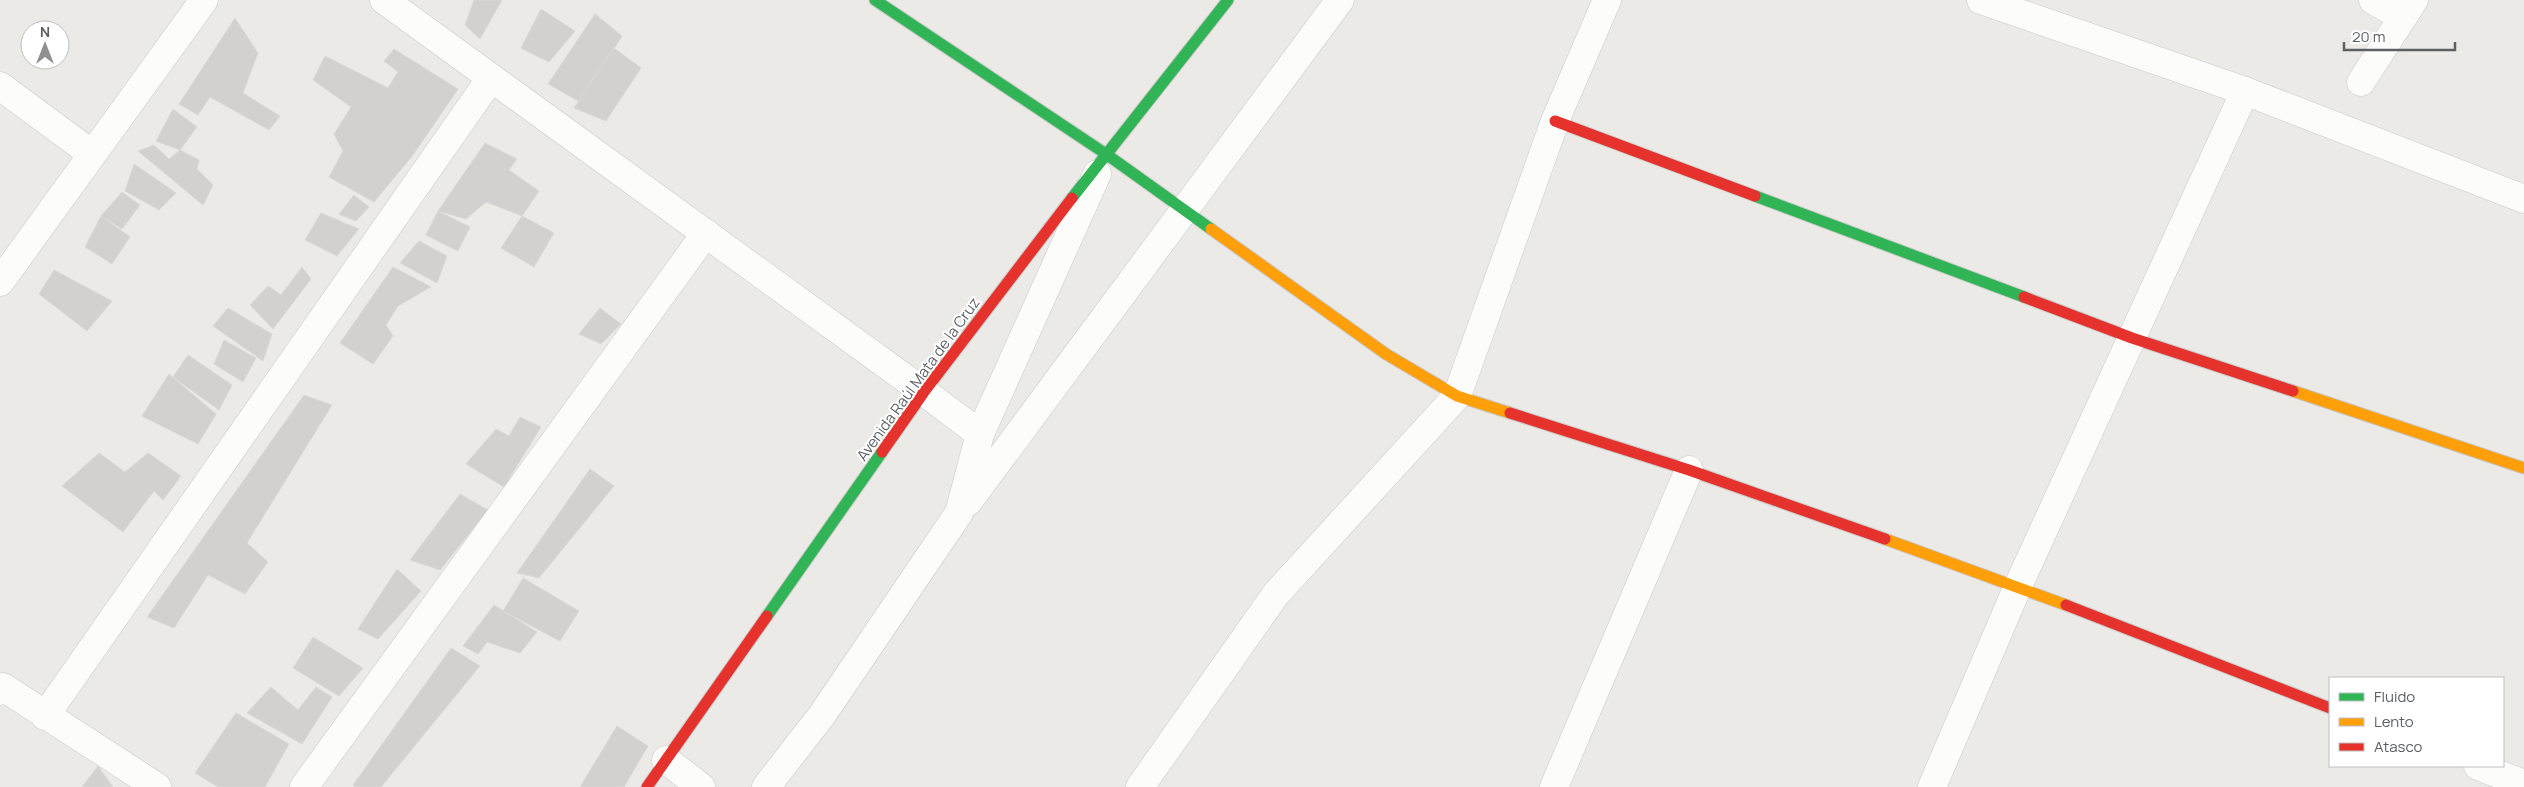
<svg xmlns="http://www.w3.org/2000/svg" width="2524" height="787" font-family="Manrope,sans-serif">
<rect width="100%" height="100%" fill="#eceae6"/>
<g fill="#d3d1cf" stroke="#dbd9d6">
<polygon points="474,0 502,0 480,39 465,25"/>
<polygon points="541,9 575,31 549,62 521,48"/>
<polygon points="595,14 622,36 580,102 548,84"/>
<polygon points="235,18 258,53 243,93 280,116 269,130 210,97 198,115 179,104"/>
<polygon points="614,48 641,68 606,121 574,108"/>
<polygon points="394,49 458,89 413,155 374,202 329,177 343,151 334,134 351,107 313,80 325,56 388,88 398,72 384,61"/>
<polygon points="173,109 197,127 180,150 156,141"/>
<polygon points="485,143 517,159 509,170 539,191 522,216 486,202 466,219 438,211"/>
<polygon points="154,145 169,159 180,150 199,160 197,169 213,185 203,205 138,151"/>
<polygon points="134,164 176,193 159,210 125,191"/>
<polygon points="122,192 140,205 122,229 101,216"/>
<polygon points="354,195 369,207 356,221 339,214"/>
<polygon points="438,211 470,227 458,251 426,235"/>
<polygon points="321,213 359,229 337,256 305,240"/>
<polygon points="101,216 130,237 112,264 85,247"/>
<polygon points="522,216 554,233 534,267 501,248"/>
<polygon points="419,241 447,256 437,283 400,263"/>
<polygon points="302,267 311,279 273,329 250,305 268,286 281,295"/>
<polygon points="393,267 431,287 398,306 386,325 393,336 373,364 340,343"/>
<polygon points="54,270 112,301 87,331 39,294"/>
<polygon points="228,308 272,334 263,361 213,326"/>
<polygon points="600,308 621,324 601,344 579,334"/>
<polygon points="224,340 256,358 243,382 214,364"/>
<polygon points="188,355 232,385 219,410 173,377"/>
<polygon points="169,374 216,414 198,444 142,416"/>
<polygon points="304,395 332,405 247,543 268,562 245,594 208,575 174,628 147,617"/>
<polygon points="520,417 541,427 504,487 466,464 496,429 509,436"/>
<polygon points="99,453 125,472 148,453 181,476 163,500 154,491 123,532 62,486"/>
<polygon points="590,469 614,486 539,578 517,573"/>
<polygon points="460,494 488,510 440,570 410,560"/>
<polygon points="397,569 421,591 378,639 358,629"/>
<polygon points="523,578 579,611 560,641 503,611"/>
<polygon points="494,605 537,632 520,653 487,642 478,654 463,646"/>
<polygon points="313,637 363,668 339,696 293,668"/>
<polygon points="451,648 480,666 381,787 355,787 353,785"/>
<polygon points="271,687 298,710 316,687 332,697 302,744 247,713"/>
<polygon points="236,713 289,744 265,787 218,787 195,773"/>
<polygon points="617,726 648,746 624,787 580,787"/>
<polygon points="98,766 113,787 82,787"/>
</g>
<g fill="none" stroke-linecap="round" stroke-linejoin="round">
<g stroke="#c8c9c8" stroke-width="29">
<g id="street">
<polyline points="384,0 924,392 980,434"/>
<polyline points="1981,0 2245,91 2524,199"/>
<polyline points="2373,0 2403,17"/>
<polyline points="2361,82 2414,0"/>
<polyline points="0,86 92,154"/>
<polyline points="0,282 204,0"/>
<polyline points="968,502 1340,0"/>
<polyline points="0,691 3,687 157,787"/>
<polyline points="45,716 491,78"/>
<polyline points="666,760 701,787"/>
<polyline points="2478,766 2524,784"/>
<polyline points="304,787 706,233"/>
<polyline points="766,787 822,715 959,513 980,434 1097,174"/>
<polyline points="1140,787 1276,594 1457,396 1555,121 1607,0"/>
<polyline points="1554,787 1689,470"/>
<polyline points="1932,787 2018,586 2245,91"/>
</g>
</g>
<g stroke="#c8c8c8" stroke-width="13">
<g id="fast">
<polyline points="875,0 1106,154 1211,229"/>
<polyline points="1755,196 2024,297"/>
<polyline points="1072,198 1228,0"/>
<polyline points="767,616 882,452"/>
</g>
</g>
<g stroke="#c8c8c8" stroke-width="13">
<g id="slow">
<polyline points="1211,229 1386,354 1457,396 1510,413"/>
<polyline points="2293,391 2524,468"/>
<polyline points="1885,539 2066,605"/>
</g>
</g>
<g stroke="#c8c8c8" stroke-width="13">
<g id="jam">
<polyline points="1555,121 1755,196"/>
<polyline points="2024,297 2132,338 2293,391"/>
<polyline points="1510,413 1689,470 1885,539"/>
<polyline points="882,452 924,392 1072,198"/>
<polyline points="2066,605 2330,708"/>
<polyline points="647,787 767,616"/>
</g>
</g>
<use href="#street" stroke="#fcfcfb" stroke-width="28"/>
<use href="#fast" stroke="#30b455" stroke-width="11"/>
<use href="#slow" stroke="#ff9f0a" stroke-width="11"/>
<use href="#jam" stroke="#e5322d" stroke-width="11"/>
</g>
<g text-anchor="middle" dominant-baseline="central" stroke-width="4" stroke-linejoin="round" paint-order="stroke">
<g font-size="15" fill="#5c6064" stroke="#fff">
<text transform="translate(918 379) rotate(-54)">Avenida Raúl Mata de la Cruz</text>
</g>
</g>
<rect x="2329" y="677" width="175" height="90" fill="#ffffff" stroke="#bebfc1"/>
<rect x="2339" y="693" width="25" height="8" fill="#30b455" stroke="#bebfc1"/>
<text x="2374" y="702" font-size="15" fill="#5c6064">Fluido</text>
<rect x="2339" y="718" width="25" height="8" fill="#ff9f0a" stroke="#bebfc1"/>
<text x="2374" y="727" font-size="15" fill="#5c6064">Lento</text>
<rect x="2339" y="743" width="25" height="8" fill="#e5322d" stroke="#bebfc1"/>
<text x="2374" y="752" font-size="15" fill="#5c6064">Atasco</text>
<g transform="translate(45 45)"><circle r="24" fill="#ffffff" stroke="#bebfc1"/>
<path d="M0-4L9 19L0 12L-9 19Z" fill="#8e9092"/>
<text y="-8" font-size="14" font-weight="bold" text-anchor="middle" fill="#5c6064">N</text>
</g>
<path d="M2344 42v8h111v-8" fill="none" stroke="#5c6064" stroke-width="2.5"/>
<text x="2352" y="42" font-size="15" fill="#5c6064" stroke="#ffffff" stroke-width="4" paint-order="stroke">20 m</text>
</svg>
